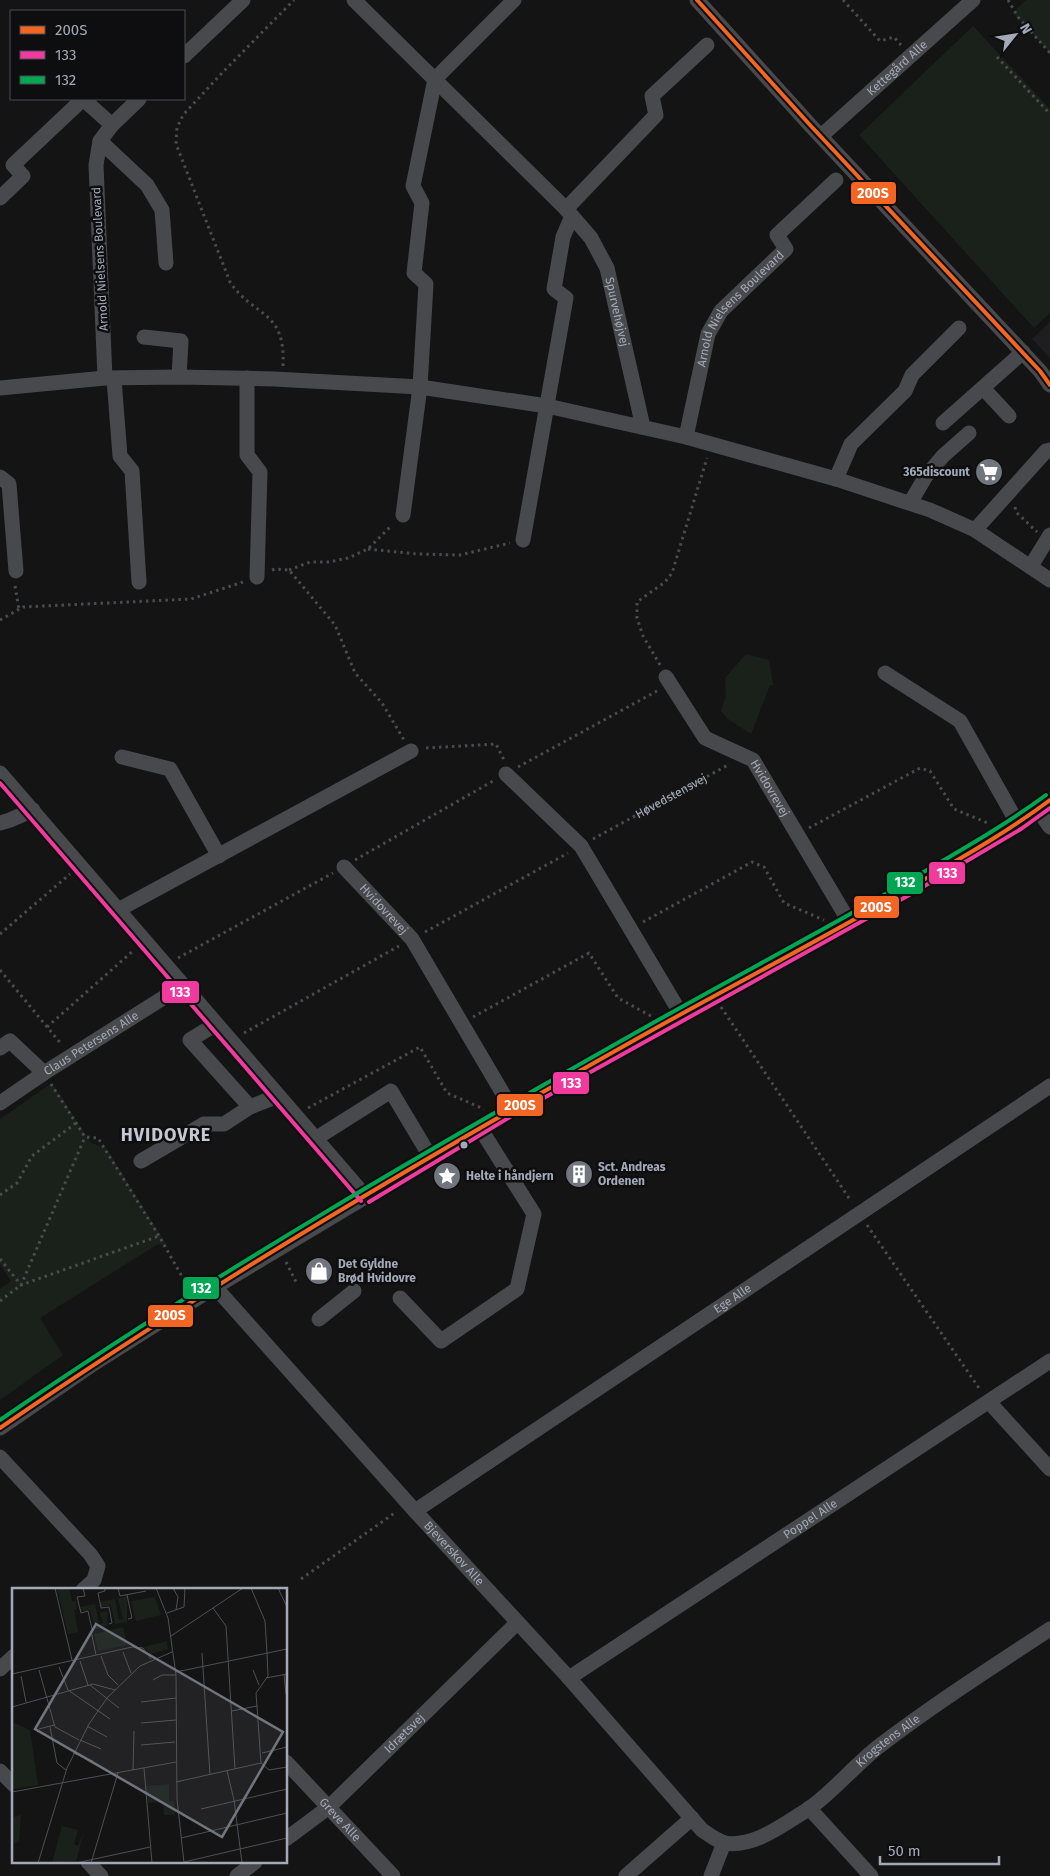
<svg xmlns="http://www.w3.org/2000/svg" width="1050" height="1876" font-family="'Fira Sans',sans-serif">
<rect width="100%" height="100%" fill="#141414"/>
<polygon fill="#1e1e20" points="1050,322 1050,358 1032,339"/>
<g fill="#1a211b">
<polygon points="1026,0 1050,0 1050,53 1013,13"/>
<polygon points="973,26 1050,109 1050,313 1034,328 859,135"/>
<polygon points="746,654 769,660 773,685 770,685 751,734 728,719 721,711 726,696 725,678"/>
<polygon points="52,1083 91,1143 106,1148 168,1247 158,1244 40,1318 63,1355 0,1400 0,1289 11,1281 0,1264 0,1119"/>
</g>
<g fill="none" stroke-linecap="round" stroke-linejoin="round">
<g stroke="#494b4f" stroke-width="3" stroke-dasharray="2.5 4" stroke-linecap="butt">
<polyline points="843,0 880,41 894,37 901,45"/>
<polyline points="1008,0 1018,17 1050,53"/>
<polyline points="997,57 1050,114"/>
<path d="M283,366C286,309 254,318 230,282L176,144L177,128L183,115L221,74L294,0"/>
<polyline points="1015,507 1016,512 1037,532"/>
<polyline points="368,549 417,554 460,555 510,543"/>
<polyline points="272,570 275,569 289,570 335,625 355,673 382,703 404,740"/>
<polyline points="289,570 310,562 329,562 348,558 368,549 392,525"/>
<polyline points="15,586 19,610"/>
<polyline points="0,620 23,607 191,599 243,582"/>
<polyline points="660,665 643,636 637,618 637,602 665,582 672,573 707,458"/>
<polyline points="426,748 496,744 504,760"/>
<polyline points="518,767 657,691"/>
<polyline points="809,828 920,768 930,771 954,809 990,824"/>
<path id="s1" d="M593,839L728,765"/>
<polyline points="355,860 493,781"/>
<polyline points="643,922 752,862 764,867 784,903 824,920"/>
<polyline points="425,932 568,853"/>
<polyline points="0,934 70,874"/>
<polyline points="178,958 333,873"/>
<polyline points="0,970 62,1045"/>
<polyline points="721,1007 851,1201"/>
<polyline points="473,1017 589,953 618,998 651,1016"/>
<polyline points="47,1027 134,950"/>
<polyline points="244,1033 399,946"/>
<polyline points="51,1084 85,1137 98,1138 159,1236 188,1287"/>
<polyline points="308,1108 420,1047 447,1093 484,1109"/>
<polyline points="0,1195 17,1183 32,1156 76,1123"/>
<polyline points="867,1225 981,1391"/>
<polyline points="0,1259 21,1285 159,1236"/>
<polyline points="286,1262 297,1284"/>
<polyline points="0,1301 21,1285 85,1137"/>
<polyline points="301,1579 396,1512"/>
</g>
<g stroke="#48494d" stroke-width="15">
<path id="s2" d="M354,0L566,209L591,238L607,268L643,427"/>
<polyline points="697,0 810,125 1040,371 1050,385"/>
<polyline points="184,56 243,0"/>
<path id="s3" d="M821,136L973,0"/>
<polyline points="100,141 147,185 162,210 166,263"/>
<polyline points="0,198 23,176 13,165 83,99 112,125"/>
<polyline points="566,209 656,115 652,96 707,45"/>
<polyline points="144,337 181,341 179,377"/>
<polyline points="105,378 96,165 100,141 112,125 139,99"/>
<polyline points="247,378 247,455 260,472 257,577"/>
<polyline points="114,379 120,456 132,471 139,582"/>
<polyline points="0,388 105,378 179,377 274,379 420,387 547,406 686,437 836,479 930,510 975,530 1050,580"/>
<polyline points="983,388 1009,416"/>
<polyline points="943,423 1023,352"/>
<path id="s4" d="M686,437L708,334L721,311L786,249L777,235L836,180"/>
<polyline points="0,477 9,484 16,571"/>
<polyline points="836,479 851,444 905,391 912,375 959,328"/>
<polyline points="910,503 926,476 943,456 969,433"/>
<polyline points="403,515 420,387 426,284 414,273 422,203 413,186 435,79 514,0"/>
<polyline points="975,530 1046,451 1050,450"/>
<polyline points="523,540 566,298 554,289 563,237 572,216"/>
<polyline points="1031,566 1050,535"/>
<polyline points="885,673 960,721 1018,824"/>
<path id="s5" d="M666,677L705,738L753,760L850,923"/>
<polyline points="122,757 170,769 219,856"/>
<polyline points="0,773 366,1197"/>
<polyline points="506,774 581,846 681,1014"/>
<polyline points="1038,810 1050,827"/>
<polyline points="0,823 10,820 33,810"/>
<path id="s6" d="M344,867L412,939L512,1109"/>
<polyline points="118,910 411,751"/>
<polyline points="216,1024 190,1040 250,1107"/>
<polyline points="0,1048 10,1041 44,1073"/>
<path id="s7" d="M0,1103L44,1073L182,986"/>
<polyline points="315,1139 391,1091 431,1158"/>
<polyline points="141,1161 204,1124 224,1124 250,1107 278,1096"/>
<path id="s8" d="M215,1287L415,1511L569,1678L702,1830L714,1838L724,1843L711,1876"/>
<polyline points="400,1298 441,1341 517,1289 534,1214 480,1128"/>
<polyline points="319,1319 354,1291"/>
<polyline points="989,1402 1050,1469"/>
<polyline points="0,1428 90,1366 215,1287 512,1109 714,996 850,923 1018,824 1050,800"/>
<polyline points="0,1457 90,1554 98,1566 94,1580 83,1590"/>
<path id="s9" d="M415,1511L1050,1086"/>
<polyline points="0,1669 14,1656"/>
<path id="s10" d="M569,1678L1050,1361"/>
<path id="s11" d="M286,1762L393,1876"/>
<polyline points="0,1771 14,1785"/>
<polyline points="809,1808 871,1876"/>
<path id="s12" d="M286,1839L329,1807L517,1623"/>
<path id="s13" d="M724,1843C754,1848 782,1825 807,1810C831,1794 854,1766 878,1747C933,1705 992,1667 1050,1629"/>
<polyline points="88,1862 101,1876"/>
<polyline points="237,1876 255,1862"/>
<polyline points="626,1876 692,1818"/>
</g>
<g stroke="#0e0e10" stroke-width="8">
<g id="bus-1">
<polyline points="697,0 810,125 1040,371 1050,385"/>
<path d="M0,1428C211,1283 433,1153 656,1028C746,978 837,931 925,879C968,854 1010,830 1050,800"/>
</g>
</g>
<g stroke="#0e0e10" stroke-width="8">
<g id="bus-2">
<polyline points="0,783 361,1201"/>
<polyline points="369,1202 515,1114 911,894 1021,829 1050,808"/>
</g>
</g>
<g stroke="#0e0e10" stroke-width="8">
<path id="bus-3" d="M0,1420C211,1275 436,1145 660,1019C749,969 839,922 927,870C968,846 1008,823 1046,795"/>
</g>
<use href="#bus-1" stroke="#f26522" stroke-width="4"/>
<use href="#bus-2" stroke="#f13a9d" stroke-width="4"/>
<use href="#bus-3" stroke="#00a651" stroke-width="4"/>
</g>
<defs>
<g id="supermarket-disc" transform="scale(1.4375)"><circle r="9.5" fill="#71757e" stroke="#0e0e10"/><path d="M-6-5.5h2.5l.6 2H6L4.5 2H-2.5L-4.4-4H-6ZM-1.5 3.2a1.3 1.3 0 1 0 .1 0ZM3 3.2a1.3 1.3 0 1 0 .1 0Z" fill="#fff"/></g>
<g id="building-disc" transform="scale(1.4375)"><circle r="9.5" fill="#71757e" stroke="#0e0e10"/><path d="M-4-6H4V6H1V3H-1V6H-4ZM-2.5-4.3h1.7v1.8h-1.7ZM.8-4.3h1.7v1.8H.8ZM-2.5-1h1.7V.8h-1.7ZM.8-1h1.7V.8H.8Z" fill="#fff"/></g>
<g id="sight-disc" transform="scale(1.4375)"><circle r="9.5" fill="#71757e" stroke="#0e0e10"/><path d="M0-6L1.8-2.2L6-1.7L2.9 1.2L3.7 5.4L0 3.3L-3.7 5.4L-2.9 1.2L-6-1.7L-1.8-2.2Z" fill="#fff"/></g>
<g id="shop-disc" transform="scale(1.4375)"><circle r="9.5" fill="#71757e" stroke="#0e0e10"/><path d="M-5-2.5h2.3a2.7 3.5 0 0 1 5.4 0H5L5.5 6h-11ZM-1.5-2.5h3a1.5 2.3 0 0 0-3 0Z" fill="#fff"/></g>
</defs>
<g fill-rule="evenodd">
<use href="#supermarket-disc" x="989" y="472"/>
<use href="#building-disc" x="579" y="1174"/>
<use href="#sight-disc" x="447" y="1176"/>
<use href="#shop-disc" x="319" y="1271"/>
</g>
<circle fill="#a3a9b7" stroke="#0e0e10" stroke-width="2" cx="464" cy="1145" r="4.5"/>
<g text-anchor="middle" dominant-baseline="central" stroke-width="5" stroke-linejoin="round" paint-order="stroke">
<g font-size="12" fill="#a3a9b7" stroke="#0e0e10">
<text stroke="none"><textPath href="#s3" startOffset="102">Kettegård Alle</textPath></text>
<text transform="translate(100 259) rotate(-93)">Arnold Nielsens Boulevard</text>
<text stroke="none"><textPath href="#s4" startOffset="144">Arnold Nielsens Boulevard</textPath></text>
<text stroke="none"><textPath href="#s2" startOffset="415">Spurvehøjvej</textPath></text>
<text stroke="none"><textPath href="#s5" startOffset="158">Hvidovrevej</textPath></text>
<text stroke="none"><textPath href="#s1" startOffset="89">Høvedstensvej</textPath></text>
<text stroke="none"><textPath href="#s6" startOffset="58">Hvidovrevej</textPath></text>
<text stroke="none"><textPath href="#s7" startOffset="109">Claus Petersens Alle</textPath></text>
<text stroke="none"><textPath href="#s9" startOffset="382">Ege Alle</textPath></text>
<text stroke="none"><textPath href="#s10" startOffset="289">Poppel Alle</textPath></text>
<text stroke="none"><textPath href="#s8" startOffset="358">Bjeverskov Alle</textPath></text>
<text stroke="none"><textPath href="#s12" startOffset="159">Idrætsvej</textPath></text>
<text stroke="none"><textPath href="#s13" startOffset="198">Krogstens Alle</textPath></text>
<text stroke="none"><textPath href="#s11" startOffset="79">Greve Alle</textPath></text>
</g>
<g font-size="12" font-weight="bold" fill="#a3a9b7" stroke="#0e0e10" text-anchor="start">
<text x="970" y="472" text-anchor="end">365discount</text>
<text x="598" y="1167">Sct. Andreas<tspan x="598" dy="14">Ordenen</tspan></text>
<text x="466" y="1176">Helte i håndjern</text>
<text x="338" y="1264">Det Gyldne<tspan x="338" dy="14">Brød Hvidovre</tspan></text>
</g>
<g font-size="18" font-weight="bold" letter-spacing="1" fill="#c5c8d2" stroke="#0e0e10">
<text x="166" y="1135">HVIDOVRE</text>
</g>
</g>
<g transform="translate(12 1588)">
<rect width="275" height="275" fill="#141414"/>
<path d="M45,0H57L60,13H64L65,21L62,22L66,44L56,46ZM115,8V34L103,36L99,17L89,19L88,14L103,11L107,32L111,31L106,11ZM143,9L149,27L124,33L119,13ZM83,16L87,36L91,35L88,25L95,23L96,38L83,41L78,22L69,23L68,19ZM111,39L115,57L86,63L82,46ZM155,53L156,61L139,66L132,59ZM157,196V213H162L163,227H152L151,214L136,215L134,198ZM9,227L7,254L0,256V229ZM50,238L66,242L62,256L66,258L72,244L64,273L40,275Z" fill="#1a211b"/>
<path d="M0,134L18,142L26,197L0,201Z" fill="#1a211b"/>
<path fill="none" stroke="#4d5055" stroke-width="1" d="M43,0L60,72M71,0L73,8L65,9L69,25L76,23L80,41M93,0V3L86,5L89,20L97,19L100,35L97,36M106,0L108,8L134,3M144,0L156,30L164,87L165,211L172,275M161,0L166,9L164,22M239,0L253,33L255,65L256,88L244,105L249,175M266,0L275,19M115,7L120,30L116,31M201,20L214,38L223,181M155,25L172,19L173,0M79,43L84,67M159,48L231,0M111,64L119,85M190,65L198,187M89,68L96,87L106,97M68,73L76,97M47,79L56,102L98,131M27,82L43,139L67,152M241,82L247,97M164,84L275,61M0,86L120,59L131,60L139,71M272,87L274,106M9,88L14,114M254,90L275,86M141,92L150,87H164M78,97L107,120M129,114L164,110M0,119L81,96L103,102M220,123L245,118M129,135L164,132M75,138L95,149M38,139L45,175L54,182M27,141L42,137M68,152L89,161M129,157L163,154M61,165L81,173M250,165L275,159M132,180L140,275M121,182L122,143M215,183L222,212L230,275M164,194L249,175L257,182L275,179M0,204L164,174M189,221L275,201M169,250L275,225M172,274L275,250M26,275L55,180L77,136L95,110L128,78L160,64M64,275L138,259M79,275L106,185"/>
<path fill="#71757e" fill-opacity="0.15" stroke="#71757e" stroke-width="2.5" d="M84,36L271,144L210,249L23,141Z"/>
<rect width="275" height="275" fill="none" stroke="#a3a9b7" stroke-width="2.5"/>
</g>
<g stroke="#0e0e10" stroke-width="2">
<rect x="850" y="181" width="47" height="24" rx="5" fill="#f26522"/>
<rect x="928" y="861" width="38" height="24" rx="5" fill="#f13a9d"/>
<rect x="886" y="871" width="38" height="24" rx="5" fill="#00a651"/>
<rect x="853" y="895" width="47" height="24" rx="5" fill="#f26522"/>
<rect x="161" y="980" width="39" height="24" rx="5" fill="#f13a9d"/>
<rect x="552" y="1071" width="38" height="24" rx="5" fill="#f13a9d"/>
<rect x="496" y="1093" width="48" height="24" rx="5" fill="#f26522"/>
<rect x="182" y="1276" width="38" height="24" rx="5" fill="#00a651"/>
<rect x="147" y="1304" width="47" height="24" rx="5" fill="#f26522"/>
</g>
<g font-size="14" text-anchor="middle" font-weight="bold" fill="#fff">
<text x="873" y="198">200S</text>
<text x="947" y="878">133</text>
<text x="905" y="887">132</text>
<text x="876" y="912">200S</text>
<text x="180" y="997">133</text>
<text x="571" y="1088">133</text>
<text x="520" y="1110">200S</text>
<text x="201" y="1293">132</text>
<text x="170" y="1320">200S</text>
</g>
<rect x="10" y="10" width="175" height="90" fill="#0e0e10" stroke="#4a4c53"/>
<rect x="20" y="26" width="25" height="8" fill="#f26522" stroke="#4a4c53"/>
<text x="55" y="35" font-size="15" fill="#a3a9b7">200S</text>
<rect x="20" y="51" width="25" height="8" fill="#f13a9d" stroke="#4a4c53"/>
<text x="55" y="60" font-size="15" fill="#a3a9b7">133</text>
<rect x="20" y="76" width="25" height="8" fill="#00a651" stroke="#4a4c53"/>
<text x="55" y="85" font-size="15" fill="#a3a9b7">132</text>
<g transform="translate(1015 35) rotate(60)" stroke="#0e0e10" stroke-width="4" paint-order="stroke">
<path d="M0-4L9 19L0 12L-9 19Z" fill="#a3a9b7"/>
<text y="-8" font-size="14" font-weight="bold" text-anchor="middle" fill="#a3a9b7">N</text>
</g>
<path d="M880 1856v8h119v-8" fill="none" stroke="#a3a9b7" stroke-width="2.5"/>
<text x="888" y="1856" font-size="15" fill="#a3a9b7" stroke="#0e0e10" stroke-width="4" paint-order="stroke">50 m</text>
</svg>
